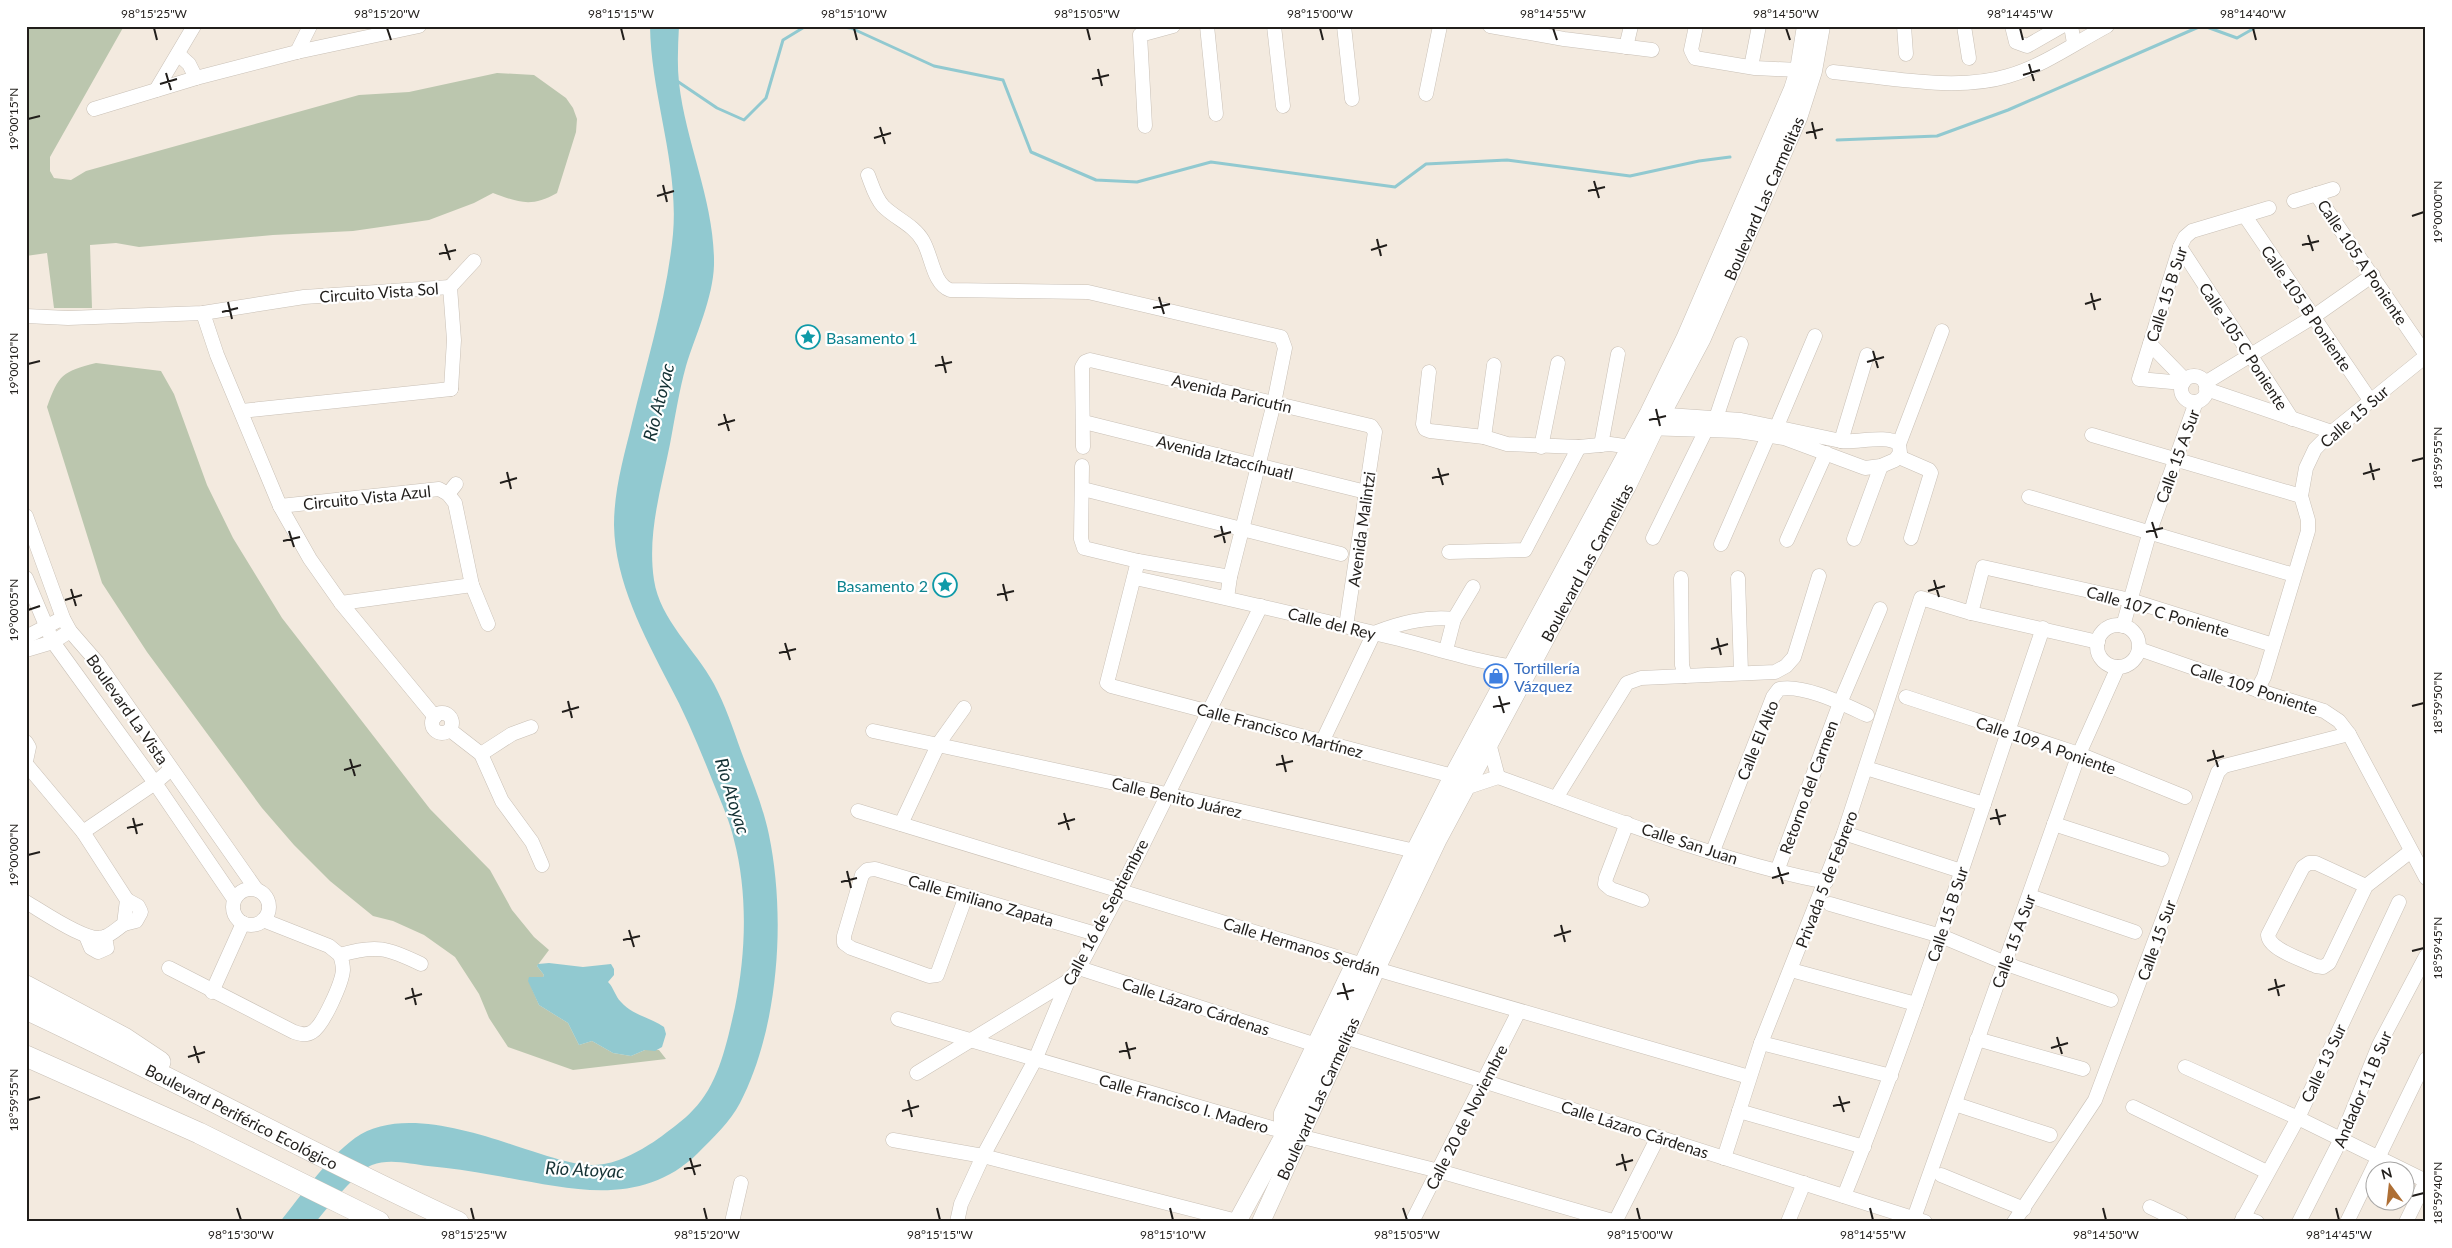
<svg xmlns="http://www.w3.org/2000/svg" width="2452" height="1248" font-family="Lato,sans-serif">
<rect width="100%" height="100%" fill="#f3eadf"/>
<g fill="#bbc6ae">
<path d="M26,26H124L50,157V171L54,178L71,180L86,171L359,95L409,92L497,73L534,75L566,98L573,108L577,119L576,132L557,193C531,208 518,202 493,193L474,203L429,220L353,231L273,235L139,247L116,243L90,245L92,308H54L47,253L26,256Z"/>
<path d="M96,363L161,371L174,394L207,485L233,538L282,618L430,809L490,870L512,910L534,937L549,950L537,966L544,975L543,977H529L530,984L539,1005L568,1023L579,1045L592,1041L613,1053L631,1056L645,1050H659L666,1059L573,1070L508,1047L489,1018L479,994L455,957L424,935L393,921L373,916L330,881L294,845L262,808L147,652L102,583L47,407C59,374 62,372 96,363Z"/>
</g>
<g fill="#91c9d0">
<path d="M650,26H679C678,45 677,64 679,83C686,144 715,203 714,265C713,298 696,334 686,366C679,391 675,418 670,444C661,489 647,534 654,580C660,620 695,649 714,684C725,705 733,728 741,751C751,778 763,806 769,835C786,917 779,1028 740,1103C730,1122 713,1138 698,1153C639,1211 564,1187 492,1175C471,1171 450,1168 428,1166C411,1164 389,1158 372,1165C359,1170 326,1209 316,1222H280C301,1195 328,1158 355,1138C404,1103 490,1138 541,1154C561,1160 583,1168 604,1164C623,1161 647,1147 662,1136C672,1128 684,1120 693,1110C719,1084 727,1042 735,1007C746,954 748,893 734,840C730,822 722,804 715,787C701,752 687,717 669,684C644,635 615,582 614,525C614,490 624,456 632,423C647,361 667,297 673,234C679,164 651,96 650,26Z"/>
<path d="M549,963L583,967L611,964L614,969V975L608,982C614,988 615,996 621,1002C632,1015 650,1017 664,1027L666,1034L662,1047L655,1051L645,1050L631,1056L613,1053L592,1041L579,1045L568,1023L539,1005L528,981L529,977H543L544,975L537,966L538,964Z"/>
</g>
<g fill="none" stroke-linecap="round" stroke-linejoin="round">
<g stroke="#91c9d0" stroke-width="3">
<polyline points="835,26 851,28 934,66 1003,80 1031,152 1096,180 1137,182 1211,162 1395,187 1426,164 1507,160 1630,176 1699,161 1730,157"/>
<polyline points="2204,26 2237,38 2258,26"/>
<polyline points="677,81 717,108 744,120 766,98 783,40 806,26"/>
<polyline points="1837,140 1937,136 2008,110 2201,26"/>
</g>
<g stroke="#c9c0b6" stroke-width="15">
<g id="minor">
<polyline points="1207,26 1216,114"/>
<polyline points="1274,26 1283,106"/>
<polyline points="1344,26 1352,99"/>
<polyline points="1490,26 1564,39 1652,50"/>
<polyline points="1696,26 1691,50 1695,58 1755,68 1799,70"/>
<polyline points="1904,26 1906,54"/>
<polyline points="1964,26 1969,58"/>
<polyline points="2012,26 2016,42 2027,46 2062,26"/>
<polyline points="2071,26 2074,43"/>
<polyline points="1626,47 1631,26"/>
<polyline points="297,52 310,26"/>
<polyline points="178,54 189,64 196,78"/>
<polyline points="1751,67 1759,26"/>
<path d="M1833,72C1888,77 1955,92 2008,76C2043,66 2075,43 2107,26"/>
<polyline points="156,90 194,26"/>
<polyline points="1426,94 1440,26"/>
<polyline points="94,109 196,78 297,52 419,26"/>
<polyline points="1145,126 1140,35 1173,26"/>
<path d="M868,175C872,185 875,197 883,206C896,219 914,225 923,241C932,256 933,284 950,290L1088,292L1281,337L1285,348L1274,403L1230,577L1227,598"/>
<polyline points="2316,194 2426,355"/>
<polyline points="2294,201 2333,189"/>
<polyline points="2245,216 2370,400"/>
<polyline points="2180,247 2292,419"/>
<polyline points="450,287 454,340 451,389"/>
<polyline points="450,287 474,261"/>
<polyline points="203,313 217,355 280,506 310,559 341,603 435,717"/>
<polyline points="26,316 68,318 203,313 304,297 450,287"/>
<polyline points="2150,344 2185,380"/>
<polyline points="1429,372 1423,424 1425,429 1430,431 1484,437 1507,444 1579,447 1610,444 1639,448"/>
<circle cx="2194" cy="389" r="13"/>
<polyline points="2183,383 2139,379 2180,247 2185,237 2192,231 2269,208"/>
<polyline points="2205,383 2313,317 2373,275"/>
<polyline points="2206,389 2332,432"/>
<polyline points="241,411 451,389"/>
<polyline points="1716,418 1741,344"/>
<polyline points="1084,422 1366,492"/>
<polyline points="1777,426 1815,336"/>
<path d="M1645,428L1738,431L1784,438L1865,468L1881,466L1895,460L1900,453L1899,444C1886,434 1858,443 1841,441L1741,420L1653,414"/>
<polyline points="2092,435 2301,496"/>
<polyline points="1484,437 1494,365"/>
<polyline points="1841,441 1867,355"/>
<polyline points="1899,444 1942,331"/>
<polyline points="1601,445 1618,354"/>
<polyline points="1083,447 1082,367 1085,362 1090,360 1371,426 1375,432 1346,626"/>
<polyline points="1541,447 1558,363"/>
<polyline points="1899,457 1929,470 1931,473 1911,538"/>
<polyline points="1082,466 1081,539 1084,548 1138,561 1230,577"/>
<polyline points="1083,489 1341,554"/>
<polyline points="448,494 456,484"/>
<polyline points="2029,497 2294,575"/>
<polyline points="280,506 439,489 448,494 455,503 472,585 488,624"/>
<polyline points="26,516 63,618 70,631 97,662 256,889"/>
<polyline points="1653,538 1706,430"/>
<polyline points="1854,539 1881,466"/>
<polyline points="1787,540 1826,453"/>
<polyline points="1721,544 1768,436"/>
<polyline points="1449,552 1525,550 1579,447"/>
<polyline points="1138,561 1107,683 1111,686 1453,776"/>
<polyline points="26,578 53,642 155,783 234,899"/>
<path d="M1135,578C1223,597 1311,618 1399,639C1439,649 1480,663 1521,668"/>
<polyline points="1681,578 1682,665 1685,676 1775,672 1786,666 1794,657 1819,576"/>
<polyline points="1738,578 1741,672"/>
<polyline points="341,603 472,585"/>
<polyline points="1971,613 1983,567 2130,600 2273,645"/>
<circle cx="2118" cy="646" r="21"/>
<polyline points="2123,626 2150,531 2196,402"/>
<polyline points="26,637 63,618"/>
<polyline points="2139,649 2257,690 2324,711 2339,721 2349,734 2426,878"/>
<polyline points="26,650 53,642 70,631"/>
<polyline points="1446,650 1454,619 1473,587"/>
<polyline points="2257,690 2264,677 2308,531 2308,520 2301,496 2306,468 2315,449 2332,432 2426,356"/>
<polyline points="1906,697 2079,754 2185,797"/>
<circle cx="442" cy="723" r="10"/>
<polyline points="450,730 481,754 502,801 532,842 542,865"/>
<polyline points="873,731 1166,794 1415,851"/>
<path d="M1323,740L1374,633C1400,623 1426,616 1454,619"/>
<polyline points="26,742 29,747 26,761"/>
<polyline points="481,754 512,734 531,727"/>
<path d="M26,764L83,832L127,900L124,924C118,928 111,935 104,937C88,944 42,911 26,902"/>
<polyline points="1866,768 1984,804"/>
<path d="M1498,777C1603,815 1717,861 1826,882"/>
<polyline points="1465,788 1498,777 1489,743"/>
<polyline points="1556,798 1627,683 1641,678 1685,676"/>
<polyline points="858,811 1376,969 1749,1077"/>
<polyline points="1627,823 1606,878 1605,884 1611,889 1642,900"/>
<polyline points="901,824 939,743 964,708"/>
<polyline points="2054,824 2162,859"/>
<polyline points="83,832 155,783 171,769"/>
<polyline points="1844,833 1961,871"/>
<path d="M1713,851L1773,697L1779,689C1804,684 1843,704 1867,715"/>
<polyline points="1777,871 1840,703 1880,609"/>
<path d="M2366,886L2316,863H2309L2303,867L2268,935C2269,950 2304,960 2316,966L2323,967L2329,963L2366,886L2411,851"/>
<circle cx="251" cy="907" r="18"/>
<polyline points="966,896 937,975 929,976 851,948 844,943 844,936 862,875 867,870 875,869 1096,934"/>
<polyline points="2030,896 2135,932"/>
<polyline points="1830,904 1941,936 2015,967 2111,1000"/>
<polyline points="124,924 136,921 141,912 138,906 127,900"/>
<polyline points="86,936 91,948 98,952 107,948 105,937"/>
<path d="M340,955C376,944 388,948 421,964"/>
<path d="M169,968L294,1032C300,1034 306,1036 312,1032C323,1026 342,983 343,970C343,965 342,961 340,955L329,946L263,920"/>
<polyline points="1079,968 1313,1044"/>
<polyline points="1791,970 1916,1004"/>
<polyline points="212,992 243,923"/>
<polyline points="898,1019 1299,1136 1439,1171 1616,1222"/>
<polyline points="1345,1037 1925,1222"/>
<polyline points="1977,1039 2083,1069"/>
<polyline points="1761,1043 1891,1076"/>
<polyline points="2185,1067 2298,1118 2426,1181"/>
<polyline points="917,1073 1068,981"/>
<polyline points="1955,1104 2050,1135"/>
<polyline points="2133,1107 2267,1172"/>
<polyline points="1739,1111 1864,1147"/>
<polyline points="1286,1132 1281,1122 1281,1113 1351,967 1363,964"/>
<polyline points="893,1140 983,1156 1237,1221"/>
<polyline points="1724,1158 1761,1043 1844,833 1921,598 1971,613 2098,642"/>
<polyline points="1941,1175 2024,1209"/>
<path d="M1844,1196C1919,1010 1978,818 2043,628"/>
<polyline points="2150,1207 2181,1222"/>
<polyline points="2243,1217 2257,1222"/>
<polyline points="1914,1218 2079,754 2118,667"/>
<polyline points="732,1222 741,1183"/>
<polyline points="957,1222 961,1204 983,1156 1035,1060 1068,981 1079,968 1120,891 1261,606"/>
<polyline points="1412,1222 1519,1011"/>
<polyline points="1615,1222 1658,1137"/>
<polyline points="1788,1222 1804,1183"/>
<polyline points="2014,1222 2095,1100 2218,772 2224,766 2349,734"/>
<polyline points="2241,1222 2298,1118 2399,902"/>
<polyline points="2299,1222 2341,1139 2379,1045 2426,956"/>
<polyline points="2347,1222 2426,1059"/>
<polyline points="2406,1222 2426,1181"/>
</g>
</g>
<g stroke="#c9c0b6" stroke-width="19">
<g id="major">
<polyline points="1237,1222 1286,1132 1415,851 1453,776 1649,413 1685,339 1793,89 1799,70 1806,26"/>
<path id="s1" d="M1261,1222L1376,969L1438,839L1627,486L1661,415L1702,338L1798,118L1813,71L1821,26"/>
</g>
</g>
<g stroke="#c9c0b6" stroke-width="22">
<g id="highway">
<polyline points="26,986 124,1038 160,1062"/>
<path id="s2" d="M26,1009C172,1077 312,1155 458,1222"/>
<polyline points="26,1056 199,1133 379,1222"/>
</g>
</g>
<use href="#minor" stroke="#fff" stroke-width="14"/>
<use href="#major" stroke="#fff" stroke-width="18"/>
<use href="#highway" stroke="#fff" stroke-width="21"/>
</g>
<path fill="none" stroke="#211e1b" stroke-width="2" d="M154,28L157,40M387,28L391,40M621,28L624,40M854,28L857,40M1087,28L1090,40M1320,28L1323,40M1553,28L1557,40M1786,28L1790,40M2020,28L2023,40M2253,28L2256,40M2029,64L2034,81M1098,69L1102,86M166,73L171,90M2023,75L2040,70M1092,79L1109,75M160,84L177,79M28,119L40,116M1812,122L1816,139M880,127L885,144M1806,133L1823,129M874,138L891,133M1594,181L1599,198M663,185L667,202M1588,191L1605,187M657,196L674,191M2412,216L2424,212M2308,235L2313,251M1377,239L1381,256M445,244L450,260M2302,245L2319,241M1371,250L1387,245M439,254L456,250M2091,293L2095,310M1159,297L1164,314M228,302L232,319M2085,304L2101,299M1153,308L1170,304M222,312L238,308M1873,351L1878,368M942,356L946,373M1867,362L1884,357M28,364L40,361M935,366L952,362M1656,409L1660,426M724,414L729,431M1649,420L1666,416M718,425L735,420M2412,461L2424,458M2370,463L2374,480M1438,468L1443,485M507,472L511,489M2363,474L2380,469M1432,478L1449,474M500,483L517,478M2152,522L2157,538M1221,526L1225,543M289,531L294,547M2146,532L2163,528M1214,537L1231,532M283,541L300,537M1934,580L1939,597M1003,584L1007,601M71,589L76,606M1928,591L1945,586M997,595L1014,591M65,600L82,595M28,610L40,606M1717,638L1721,655M785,643L790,660M1711,649L1728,644M779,653L796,649M1499,696L1504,713M568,701L572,718M2412,706L2424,703M1493,707L1510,703M562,712L579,707M2213,750L2218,767M1282,755L1286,772M350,759L355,776M2207,761L2224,756M1276,765L1293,761M344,770L361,765M1996,809L2000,825M1064,813L1069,830M133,818L137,834M1990,819L2006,815M1058,824L1075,819M127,828L143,824M28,855L40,852M1778,867L1783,884M847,871L851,888M1772,878L1789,873M841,882L857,878M1561,925L1565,942M629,930L634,947M1554,936L1571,931M623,940L640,936M2412,951L2424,948M2275,979L2279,996M1343,983L1348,1000M412,988L416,1005M2268,990L2285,985M1337,994L1354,990M405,999L422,994M2057,1037L2062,1054M1126,1042L1130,1059M194,1046L199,1063M2051,1048L2068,1043M1119,1052L1136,1048M188,1057L205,1052M1839,1096L1844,1112M28,1100L40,1097M908,1100L912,1117M1833,1106L1850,1102M902,1111L919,1106M1622,1154L1626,1171M690,1158L695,1175M1616,1165L1633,1160M684,1169L701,1165M2412,1196L2424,1193M237,1208L241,1220M471,1208L474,1220M704,1208L707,1220M937,1208L940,1220M1170,1208L1173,1220M1403,1208L1407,1220M1637,1208L1640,1220M1870,1208L1873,1220M2103,1208L2106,1220M2336,1208L2339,1220"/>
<defs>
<g id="sight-ring" transform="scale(1.25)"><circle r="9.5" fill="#fff" stroke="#0f9aa8" stroke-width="1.5"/><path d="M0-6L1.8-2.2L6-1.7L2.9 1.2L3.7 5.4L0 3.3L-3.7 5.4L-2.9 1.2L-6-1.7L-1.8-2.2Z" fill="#0f9aa8"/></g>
<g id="shop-ring" transform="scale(1.25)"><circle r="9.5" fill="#fff" stroke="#3f7fe0" stroke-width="1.5"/><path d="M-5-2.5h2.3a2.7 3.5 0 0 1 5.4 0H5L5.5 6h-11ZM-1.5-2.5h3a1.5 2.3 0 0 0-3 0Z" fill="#3f7fe0"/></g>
</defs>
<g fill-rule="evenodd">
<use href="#sight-ring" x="808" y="337"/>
<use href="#sight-ring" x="945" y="585"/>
<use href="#shop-ring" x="1496" y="676"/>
</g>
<g text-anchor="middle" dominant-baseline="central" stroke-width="4.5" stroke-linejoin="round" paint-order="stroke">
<g font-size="16" fill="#211e1b" stroke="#fff">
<text stroke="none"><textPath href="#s1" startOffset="1141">Boulevard Las Carmelitas</textPath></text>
<text transform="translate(2363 262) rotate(56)">Calle 105 A Poniente</text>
<text transform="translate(379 292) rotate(-4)">Circuito Vista Sol</text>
<text transform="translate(2166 294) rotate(-72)">Calle 15 B Sur</text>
<text transform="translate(2307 308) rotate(56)">Calle 105 B Poniente</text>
<text transform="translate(2244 346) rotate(57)">Calle 105 C Poniente</text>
<text transform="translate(1232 393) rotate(13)">Avenida Paricutín</text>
<text transform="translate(2354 416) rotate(-41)">Calle 15 Sur</text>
<text transform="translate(2177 456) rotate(-70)">Calle 15 A Sur</text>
<text transform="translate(1225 457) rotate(14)">Avenida Iztaccíhuatl</text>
<text transform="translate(367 497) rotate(-6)">Circuito Vista Azul</text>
<text transform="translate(1361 529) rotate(-82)">Avenida Malintzi</text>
<text stroke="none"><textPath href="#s1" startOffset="736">Boulevard Las Carmelitas</textPath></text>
<text transform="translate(2158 611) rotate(16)">Calle 107 C Poniente</text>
<text transform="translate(1332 623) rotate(14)">Calle del Rey</text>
<text transform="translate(2254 688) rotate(18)">Calle 109 Poniente</text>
<text transform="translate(128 709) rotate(55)">Boulevard La Vista</text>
<text transform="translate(1280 730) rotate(15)">Calle Francisco Martínez</text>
<text transform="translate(1757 740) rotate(-68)">Calle El Alto</text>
<text transform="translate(2046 745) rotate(19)">Calle 109 A Poniente</text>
<text transform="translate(1808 787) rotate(-70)">Retorno del Carmen</text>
<text transform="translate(1177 797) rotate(13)">Calle Benito Juárez</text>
<text transform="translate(1690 843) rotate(18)">Calle San Juan</text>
<text transform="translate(1826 879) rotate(-69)">Privada 5 de Febrero</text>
<text transform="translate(981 900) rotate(16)">Calle Emiliano Zapata</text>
<text transform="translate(1105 912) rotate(-62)">Calle 16 de Septiembre</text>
<text transform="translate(1947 914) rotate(-72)">Calle 15 B Sur</text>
<text transform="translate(2156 940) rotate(-70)">Calle 15 Sur</text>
<text transform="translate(2013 941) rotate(-70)">Calle 15 A Sur</text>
<text transform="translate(1302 946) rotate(17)">Calle Hermanos Serdán</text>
<text transform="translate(1196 1006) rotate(18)">Calle Lázaro Cárdenas</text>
<text transform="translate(2323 1063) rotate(-65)">Calle 13 Sur</text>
<text transform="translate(2362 1089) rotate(-67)">Andador 11 B Sur</text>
<text stroke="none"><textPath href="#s1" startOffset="136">Boulevard Las Carmelitas</textPath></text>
<text transform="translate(1184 1103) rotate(16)">Calle Francisco I. Madero</text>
<text stroke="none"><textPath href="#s2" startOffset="241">Boulevard Periférico Ecológico</textPath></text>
<text transform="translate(1466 1117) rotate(-63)">Calle 20 de Noviembre</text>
<text transform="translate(1635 1129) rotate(18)">Calle Lázaro Cárdenas</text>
</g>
<g font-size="16" fill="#0d838f" stroke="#fff" text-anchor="start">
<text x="826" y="337">Basamento 1</text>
<text x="928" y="585" text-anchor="end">Basamento 2</text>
</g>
<g font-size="16" fill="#366cbe" stroke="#fff" text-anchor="start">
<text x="1514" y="667">Tortillería<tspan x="1514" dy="18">Vázquez</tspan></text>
</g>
<g font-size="18" font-style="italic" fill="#143134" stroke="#fff">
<text transform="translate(658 402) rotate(-76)">Río Atoyac</text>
<text transform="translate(733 796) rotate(73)">Río Atoyac</text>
<text transform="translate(585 1169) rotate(3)">Río Atoyac</text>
</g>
</g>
<rect width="2452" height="1248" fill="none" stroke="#ffffff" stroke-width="55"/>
<g transform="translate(2390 1186) rotate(345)"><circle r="24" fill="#ffffff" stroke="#a6a5a4"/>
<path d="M0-4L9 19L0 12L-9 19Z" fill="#ae6f35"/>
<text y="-8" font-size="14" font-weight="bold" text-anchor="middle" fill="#211e1b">N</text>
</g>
<rect x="28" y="28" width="2396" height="1192" fill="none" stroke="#211e1b" stroke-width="2"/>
<g font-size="12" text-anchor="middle" fill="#211e1b">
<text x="154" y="18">98°15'25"W</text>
<text x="387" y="18">98°15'20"W</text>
<text x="621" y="18">98°15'15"W</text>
<text x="854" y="18">98°15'10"W</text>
<text x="1087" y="18">98°15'05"W</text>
<text x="1320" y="18">98°15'00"W</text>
<text x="1553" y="18">98°14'55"W</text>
<text x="1786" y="18">98°14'50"W</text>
<text x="2020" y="18">98°14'45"W</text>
<text x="2253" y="18">98°14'40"W</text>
<text transform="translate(14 119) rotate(-90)" y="4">19°00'15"N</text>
<text transform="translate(2438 212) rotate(-90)" y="4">19°00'00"N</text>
<text transform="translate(14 364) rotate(-90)" y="4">19°00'10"N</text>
<text transform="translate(2438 458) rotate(-90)" y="4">18°59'55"N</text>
<text transform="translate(14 610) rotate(-90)" y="4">19°00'05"N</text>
<text transform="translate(2438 703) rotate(-90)" y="4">18°59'50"N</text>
<text transform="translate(14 855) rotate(-90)" y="4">19°00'00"N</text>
<text transform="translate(2438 948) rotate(-90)" y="4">18°59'45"N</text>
<text transform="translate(14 1100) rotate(-90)" y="4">18°59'55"N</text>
<text transform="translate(2438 1193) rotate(-90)" y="4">18°59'40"N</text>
<text x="241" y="1239">98°15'30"W</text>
<text x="474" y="1239">98°15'25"W</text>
<text x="707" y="1239">98°15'20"W</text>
<text x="940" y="1239">98°15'15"W</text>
<text x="1173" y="1239">98°15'10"W</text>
<text x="1407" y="1239">98°15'05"W</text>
<text x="1640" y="1239">98°15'00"W</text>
<text x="1873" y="1239">98°14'55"W</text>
<text x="2106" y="1239">98°14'50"W</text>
<text x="2339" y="1239">98°14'45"W</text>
</g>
</svg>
